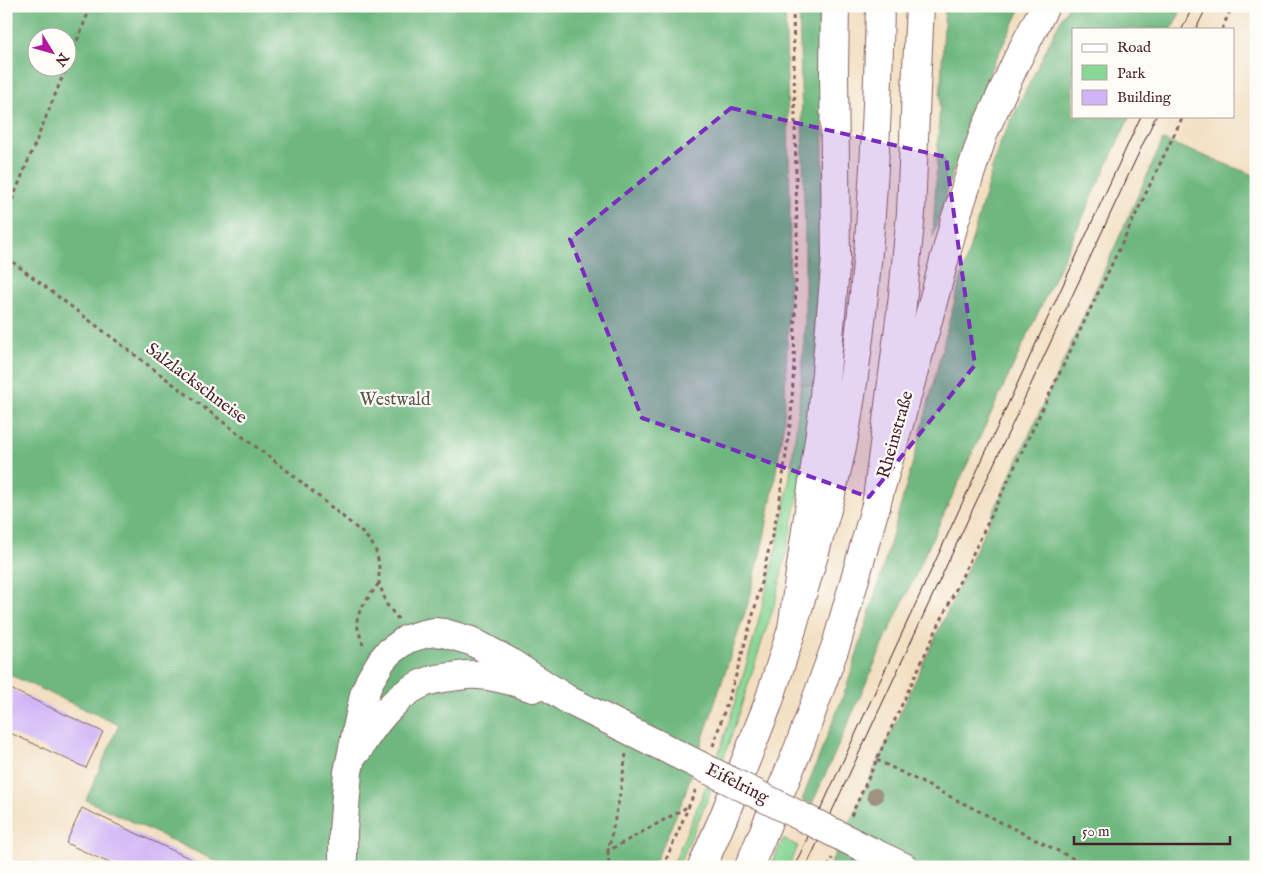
<svg xmlns="http://www.w3.org/2000/svg" width="1262" height="873" font-family="'IM FELL English',serif">
<rect width="100%" height="100%" fill="#fdfcf7"/>
<filter id="ink" filterUnits="userSpaceOnUse"><feTurbulence type="fractalNoise" baseFrequency=".02" numOctaves="2"/><feDisplacementMap in="SourceGraphic" scale="10" xChannelSelector="R" yChannelSelector="G"/><feConvolveMatrix kernelMatrix="1 2 1 2 8 2 1 2 1" color-interpolation-filters="sRGB"/></filter>
<filter id="wash" filterUnits="userSpaceOnUse"><feTurbulence type="fractalNoise" baseFrequency=".0096" numOctaves="4" result="noise"/><feDisplacementMap in="SourceGraphic" scale="20" xChannelSelector="R" yChannelSelector="G"/><feGaussianBlur stdDeviation="1.12" result="paint"/><feColorMatrix in="noise" values="0 0 0 0 0 0 0 0 0 0 0 0 0 0 0 0 0 1.4 0 .05"/><feComposite in="paint" operator="in"/></filter>
<g filter="url(#wash)">
<rect width="100%" height="100%" fill="#f2dfc1"/>
<g fill="#89d796" stroke="#6a7b60">
<path d="M801,384L815,385L803,474L776,599L729,743L706,803L678,867H672C689,826 708,785 722,744C750,658 774,571 789,482C794,450 798,417 801,384Z"/>
<polygon points="783,839 798,846 788,867 770,867"/>
</g>
<g fill="#6eb87f" stroke="#5c6c55" fill-rule="evenodd">
<path d="M6,6H785L790,202L789,299L784,422L774,484L764,538L749,600L682,802L653,867H219L220,863L86,800L119,725L6,673ZM38,38H68V68H38Z"/>
<polygon points="799,6 820,6 823,118 823,265 815,385 801,384 805,321 805,237"/>
<polygon points="945,6 1022,6 990,71 956,161 933,237"/>
<polygon points="1069,6 1183,6 1172,29 1073,29 1073,116 1130,116 892,625 812,804 802,800 847,686 881,575 918,444 951,314 999,145 1062,17"/>
<polygon points="1163,140 1256,176 1256,867 829,867 1062,364"/>
</g>
<g id="blocks">
<g fill="#cfb4f6">
<polygon points="6,687 103,732 86,768 6,731"/>
<polygon points="82,808 208,867 118,867 66,843"/>
</g>
</g>
</g>
<g filter="url(#ink)">
<use href="#blocks" fill-opacity="0" stroke="#856260" stroke-width="1"/>
<g fill="none" stroke-linecap="round" stroke-linejoin="round">
<g stroke="#856260" stroke-width="30">
<g id="major">
<path d="M358,750C372,726 395,696 421,684C430,680 441,678 451,677C460,676 469,674 478,675C497,676 516,682 533,688"/>
<polyline points="870,851 904,867"/>
<polyline points="343,867 343,831 348,772 364,695 370,680 382,660 389,652 407,639 424,634 434,632 444,633 471,641 508,661 570,701 653,742"/>
<polyline points="702,867 724,816 768,704 792,629 822,418 836,257 834,72 835,6"/>
<polyline points="749,867 799,747 837,642 918,357 955,220 984,132 1017,60 1045,6"/>
</g>
</g>
<g stroke="#856260" stroke-width="30">
<g id="highway">
<polyline points="876,507 902,304 911,213 916,89 920,6"/>
<path d="M792,629C812,560 835,491 847,421C870,284 877,145 880,6"/>
</g>
</g>
<g stroke="#856260" stroke-width="3" stroke-dasharray="4 4" stroke-linecap="butt">
<polyline points="1222,29 1232,6"/>
<polyline points="68,63 91,6"/>
<polyline points="6,215 66,68"/>
<polyline points="6,257 289,472 365,535 375,548 379,563 379,583 387,605 398,619"/>
<path d="M363,645C361,637 357,629 357,621C358,609 372,593 379,583"/>
<polyline points="713,746 736,675 756,604 779,506 791,417 794,364 797,233 793,6"/>
<polyline points="626,754 619,800 608,851 689,806"/>
<polyline points="877,760 1090,867"/>
<polyline points="851,816 932,639 1183,116"/>
<polyline points="608,851 609,867"/>
<polyline points="663,867 696,789"/>
<polyline points="828,867 832,858"/>
</g>
<use href="#major" stroke="#fff" stroke-width="28"/>
<use href="#highway" stroke="#fff" stroke-width="28"/>
<g stroke="#4a1f2b" stroke-width="1">
<polyline points="1182,29 1193,6"/>
<polyline points="1196,29 1207,6"/>
<polyline points="794,867 1141,116"/>
<polyline points="806,867 1156,116"/>
</g>
<g stroke="#856260" stroke-width="30" stroke-linecap="butt">
<polyline id="major-bridge" points="653,742 870,851"/>
</g>
<use href="#major-bridge" stroke="#fff" stroke-width="28"/>
</g>
<circle fill="#a09480" cx="875" cy="796" r="8"/>
</g>
<path fill="#7b2cbf" fill-opacity="0.2" stroke="#7b2cbf" stroke-width="4" stroke-dasharray="10 6" stroke-linejoin="round" d="M731,108L946,157L975,365L869,497L642,418L570,239Z"/>
<g text-anchor="middle" dominant-baseline="central" stroke-width="4.5" stroke-linejoin="round" paint-order="stroke">
<g font-size="18" fill="#4a1f2b" stroke="#fdfcf7">
<text transform="translate(196 384) rotate(37)">Salzlackschneise</text>
<text transform="translate(896 435) rotate(-74)">Rheinstraße</text>
<text transform="translate(737 784) rotate(27)">Eifelring</text>
</g>
<g font-size="18" fill="#5d564b" stroke="#fdfcf7">
<text x="395" y="400">Westwald</text>
</g>
</g>
<rect width="1262" height="873" fill="none" stroke="#fdfcf7" stroke-width="25"/>
<rect x="1072" y="28" width="162" height="90" fill="#fdfcf7" stroke="#b5a4a5"/>
<rect x="1082" y="44" width="25" height="8" fill="#ffffff" stroke="#b5a4a5"/>
<text x="1117" y="52" font-size="15" fill="#4a1f2b">Road</text>
<rect x="1082" y="65" width="25" height="15" fill="#89d796" stroke="#b5a4a5"/>
<text x="1117" y="78" font-size="15" fill="#4a1f2b">Park</text>
<rect x="1082" y="90" width="25" height="15" fill="#cfb4f6" stroke="#b5a4a5"/>
<text x="1117" y="102" font-size="15" fill="#4a1f2b">Building</text>
<g transform="translate(52 52) rotate(127)"><circle r="24" fill="#fdfcf7" stroke="#b5a4a5"/>
<path d="M0-4L9 19L0 12L-9 19Z" fill="#b5179e"/>
<text y="-8" font-size="14" font-weight="bold" text-anchor="middle" fill="#4a1f2b">N</text>
</g>
<path d="M1074 836v8h156v-8" fill="none" stroke="#4a1f2b" stroke-width="2.5"/>
<text x="1082" y="836" font-size="15" fill="#4a1f2b" stroke="#fdfcf7" stroke-width="4" paint-order="stroke">50 m</text>
</svg>
